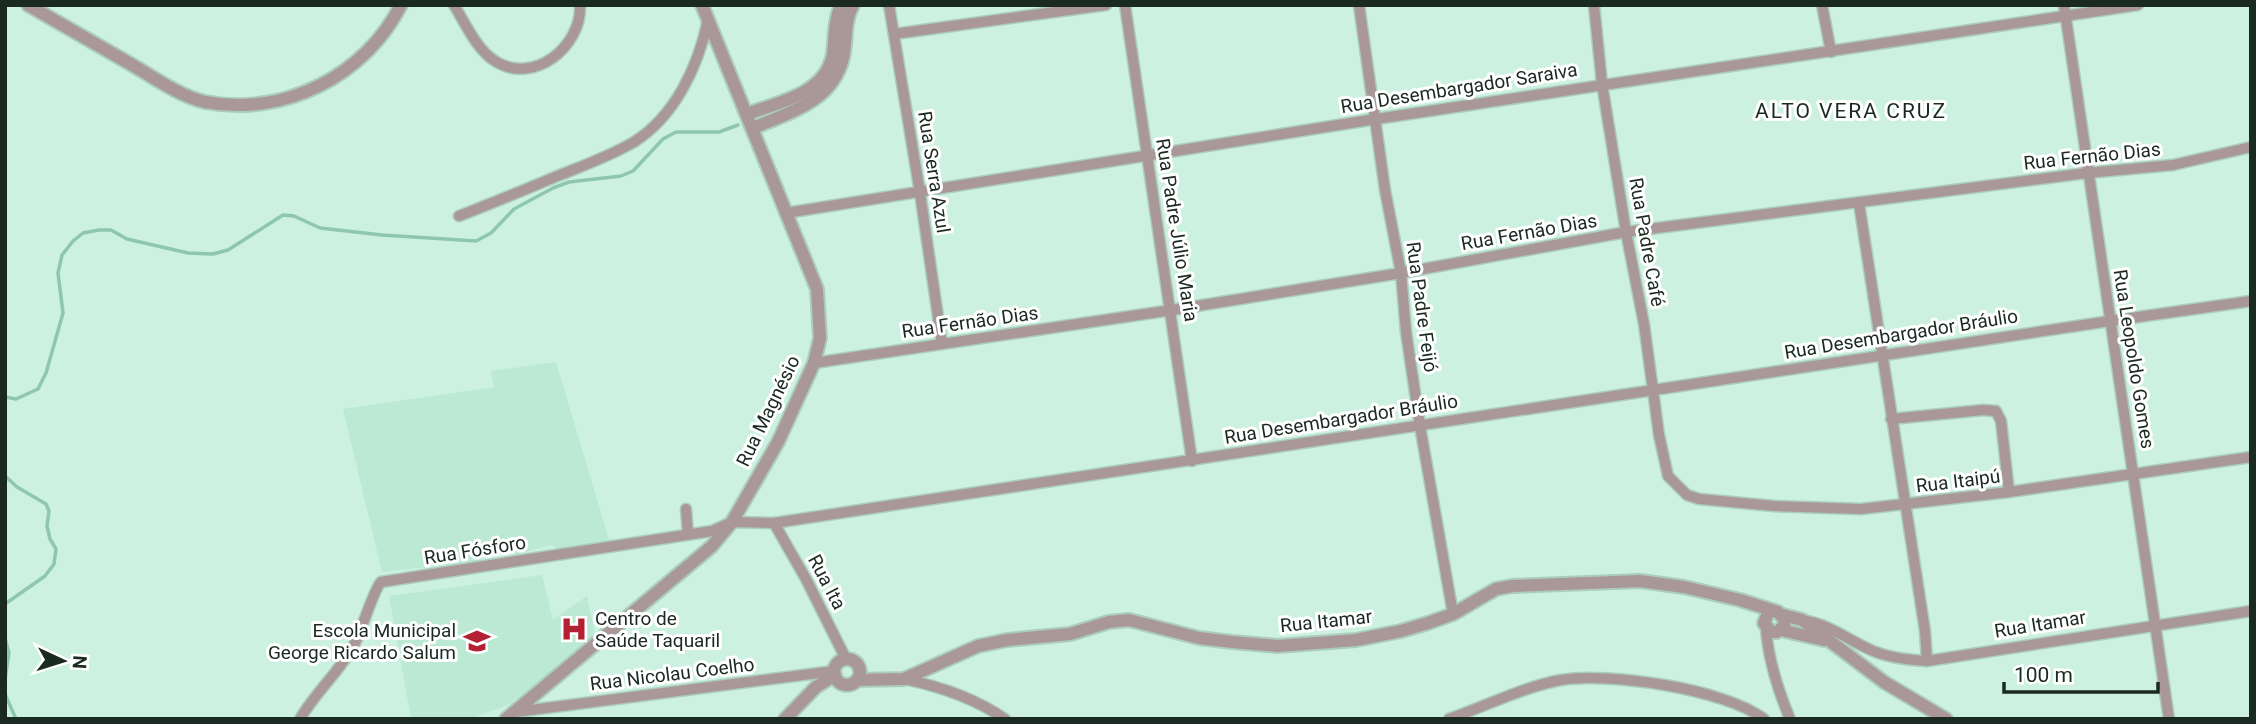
<svg xmlns="http://www.w3.org/2000/svg" width="2256" height="724" font-family="Roboto,sans-serif">
<rect width="100%" height="100%" fill="#ccf1e0"/>
<g fill="#bbe9d4">
<polygon points="556,362 610,543 560,551 552,545 515,555 506,543 489,547 481,561 382,572 343,409 494,387 491,371"/>
<polygon points="542,575 553,620 587,596 596,638 508,705 470,719 411,719 389,596"/>
</g>
<g fill="none" stroke-linecap="round" stroke-linejoin="round">
<g stroke="#8ec7ae" stroke-width="3.5">
<polyline points="5,397 16,399 38,389 46,373 63,313 58,273 62,255 73,241 83,233 99,230 111,230 127,239 188,253 213,254 228,250 283,215 294,216 320,228 382,235 476,241 491,233 514,209 553,188 569,182 621,176 633,171 663,139 676,132 719,132 738,125"/>
<polyline points="5,476 17,487 46,504 49,511 47,526 50,539 56,549 54,564 45,576 5,604"/>
<polyline points="5,638 9,653 5,679"/>
<polyline points="5,694 16,719"/>
</g>
<g stroke="#accdbe" stroke-width="13">
<g id="minor">
<path d="M454,5C465,23 477,50 495,61C534,86 582,46 580,5"/>
<polyline points="889,5 920,193 942,344"/>
<polyline points="1125,5 1192,461"/>
<polyline points="1359,5 1385,190 1401,273 1406,332 1420,426 1453,614"/>
<polyline points="1594,5 1602,84 1626,232 1644,324 1659,435 1668,476 1687,495 1699,499 1774,506 1861,509 2009,492 2251,457"/>
<polyline points="1822,5 1831,52"/>
<polyline points="2064,5 2169,719"/>
<polyline points="894,34 1106,5"/>
<polyline points="1859,203 1925,631 1927,661"/>
<polyline points="786,213 1376,119 2138,5"/>
<path d="M459,216C493,203 526,189 560,175C585,165 610,156 634,142C675,116 698,67 708,20"/>
<polyline points="814,363 1172,310 1401,273 1626,232 2087,173 2173,165 2251,147"/>
<polyline points="1891,419 1983,410 1996,411 2001,421 2009,492"/>
<polyline points="686,509 688,534"/>
<polyline points="774,523 806,579 846,659"/>
<path d="M1802,620C1829,624 1848,640 1873,651C1890,658 1908,660 1927,661L2251,611"/>
<path d="M1766,628C1768,659 1778,690 1790,719"/>
<path d="M904,679C938,686 976,699 1005,719"/>
<polyline points="515,712 834,671"/>
<path d="M300,719C316,691 340,672 355,643C362,629 374,589 381,582L712,531L732,522L774,523L2110,321L2251,301"/>
<path d="M1449,719C1483,707 1526,686 1561,680C1609,672 1725,689 1764,719"/>
</g>
</g>
<g stroke="#accdbe" stroke-width="16">
<g id="tertiary">
<path d="M28,5C64,26 99,46 134,66C156,79 180,96 205,102C284,117 365,76 401,5"/>
<path d="M747,114C779,102 826,94 833,54C835,38 834,21 841,5"/>
<path d="M753,128C790,112 832,102 843,58C847,40 844,21 853,5"/>
<polyline points="1783,615 1802,620 1884,682 1946,719"/>
<polyline points="1781,630 1824,640"/>
<circle cx="847" cy="672" r="13"/>
<polyline points="857,680 904,679 978,646 1007,640 1070,634 1109,622 1129,620 1199,638 1232,642 1278,646 1356,640 1401,631 1428,623 1453,614 1496,589 1512,586 1640,581 1684,587 1740,600 1778,612 1785,620 1784,626 1777,632 1771,632 1764,623 1768,613 1773,611"/>
<polyline points="506,719 712,546 732,522 778,442 814,363 820,338 817,289 702,5"/>
<polyline points="785,719 816,687 835,675"/>
</g>
</g>
<use href="#minor" stroke="#a99897" stroke-width="10"/>
<use href="#tertiary" stroke="#a99897" stroke-width="12"/>
</g>
<defs>
<g id="hospital-bare" transform="scale(2.1)"><path d="M-5-5h3v3.5h4V-5h3V5h-3V1.5h-4V5h-3Z" fill="#b32133" stroke="#fff" stroke-width="2.5" paint-order="stroke"/></g>
<g id="school-bare" transform="scale(2.1)"><path d="M0-5L7-2L0 1L-7-2ZM-4 1L0 2.5L4 1V4Q0 6-4 4Z" fill="#b32133" stroke="#fff" stroke-width="2.5" paint-order="stroke"/></g>
</defs>
<g fill-rule="evenodd">
<use href="#hospital-bare" x="574" y="629"/>
<use href="#school-bare" x="477" y="641"/>
</g>
<g text-anchor="middle" dominant-baseline="central" stroke-width="6" stroke-linejoin="round" paint-order="stroke">
<g font-size="19" fill="#1a2922" stroke="#fff">
<text transform="translate(1459 88) rotate(-9)">Rua Desembargador Saraiva</text>
<text transform="translate(2092 156) rotate(-6)">Rua Fernão Dias</text>
<text transform="translate(934 172) rotate(81)">Rua Serra Azul</text>
<text transform="translate(1177 230) rotate(81)">Rua Padre Júlio Maria</text>
<text transform="translate(1529 232) rotate(-10)">Rua Fernão Dias</text>
<text transform="translate(1647 242) rotate(80)">Rua Padre Café</text>
<text transform="translate(1422 307) rotate(82)">Rua Padre Feijó</text>
<text transform="translate(970 322) rotate(-8)">Rua Fernão Dias</text>
<text transform="translate(1901 334) rotate(-9)">Rua Desembargador Bráulio</text>
<text transform="translate(2134 359) rotate(81)">Rua Leopoldo Gomes</text>
<text transform="translate(768 411) rotate(-64)">Rua Magnésio</text>
<text transform="translate(1341 419) rotate(-9)">Rua Desembargador Bráulio</text>
<text transform="translate(1958 481) rotate(-7)">Rua Itaipú</text>
<text transform="translate(475 550) rotate(-9)">Rua Fósforo</text>
<text transform="translate(827 582) rotate(62)">Rua Ita</text>
<text transform="translate(1326 621) rotate(-6)">Rua Itamar</text>
<text transform="translate(2040 624) rotate(-9)">Rua Itamar</text>
<text transform="translate(672 674) rotate(-7)">Rua Nicolau Coelho</text>
</g>
<g font-size="19" fill="#1a2922" stroke="#fff" text-anchor="start">
<text x="595" y="618">Centro de<tspan x="595" dy="22">Saúde Taquaril</tspan></text>
<text x="456" y="630" text-anchor="end">Escola Municipal<tspan x="456" dy="22">George Ricardo Salum</tspan></text>
</g>
<g font-size="21" letter-spacing="2" fill="#1a2922" stroke="#fff">
<text x="1851" y="111">ALTO VERA CRUZ</text>
</g>
</g>
<rect width="2256" height="724" fill="none" stroke="#1a2922" stroke-width="14"/>
<g transform="translate(63 661) rotate(94)" stroke="#ffffff" stroke-width="5" paint-order="stroke">
<path d="M0-5L12 26L0 18L-12 26Z" fill="#1a2922"/>
<text y="-10" font-size="19" font-weight="bold" text-anchor="middle" fill="#1a2922">N</text>
</g>
<path d="M2004 682v10h154v-10" fill="none" stroke="#1a2922" stroke-width="3.5"/>
<text x="2014" y="682" font-size="21" fill="#1a2922" stroke="#ffffff" stroke-width="5" paint-order="stroke">100 m</text>
</svg>
